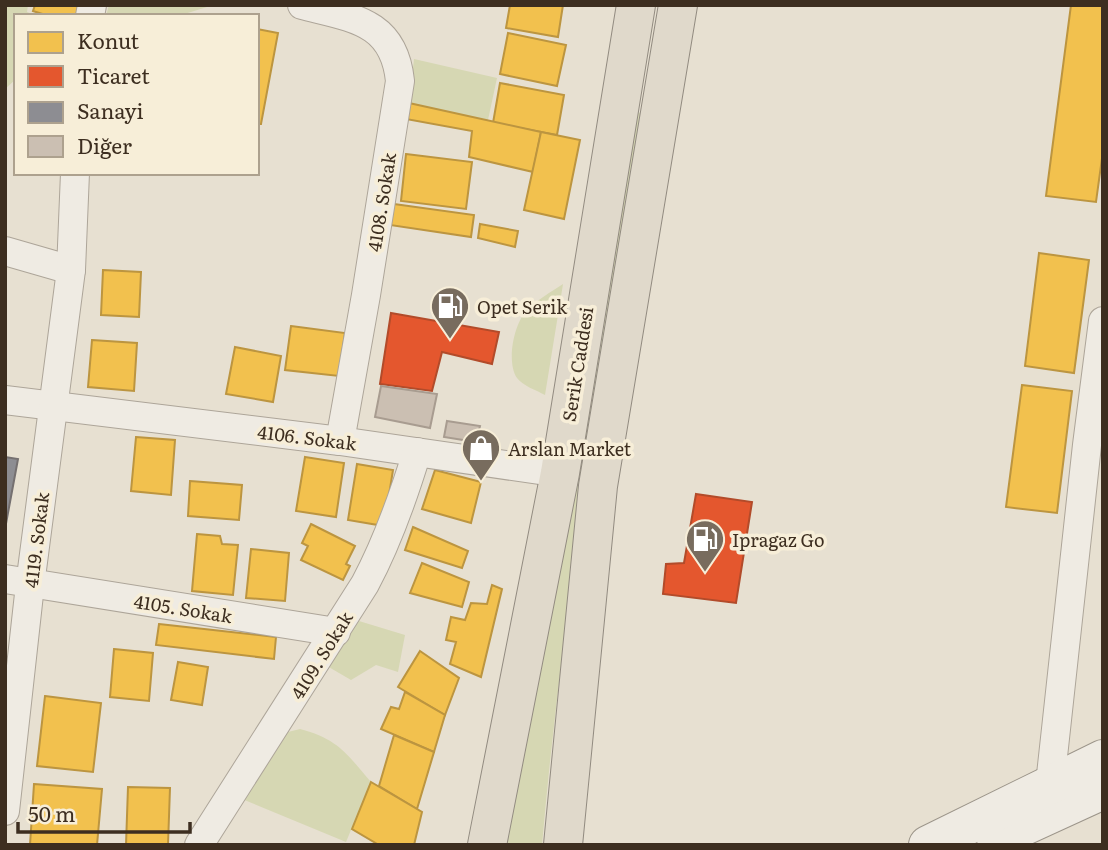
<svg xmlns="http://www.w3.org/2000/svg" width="1108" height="850" font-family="Literata,serif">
<rect width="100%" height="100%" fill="#e7e0d1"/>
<g fill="#d6d7b3">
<polygon points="5,5 28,5 27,12 37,16 16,16 16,79 5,89"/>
<polygon points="109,5 207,5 207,7 178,16 106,16"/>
<polygon points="414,59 497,78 488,120 409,103"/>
<path d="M633,109L645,116C607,358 563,600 542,845H503Z"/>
<path d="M563,284L545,395C536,390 523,386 517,378C506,362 514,323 527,310C537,300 551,292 563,284Z"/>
<polygon points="359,621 405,635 398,672 376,665 351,680 327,666"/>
<path d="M300,729C338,739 346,753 371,782L346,842L242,799L284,733Z"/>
</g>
<g fill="#f2c14e" stroke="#bc9540" stroke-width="2">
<polygon points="35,5 79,5 76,16 49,16 33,11"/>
<polygon points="510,5 563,5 558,37 506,28"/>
<polygon points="1071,5 1103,5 1103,151 1096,202 1046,196"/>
<polygon points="257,29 278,33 261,124 257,124"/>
<polygon points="508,33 566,45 557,86 500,74"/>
<polygon points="500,83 564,95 557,135 493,123"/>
<polygon points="409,103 541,132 533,172 469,157 472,131 406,119"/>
<polygon points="541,132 580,140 564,219 524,210"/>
<polygon points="406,154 472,162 466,209 401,201"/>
<polygon points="394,204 474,215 471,237 390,225"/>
<polygon points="480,224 518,231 515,247 478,238"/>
<polygon points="1039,253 1089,260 1074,373 1025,366"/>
<polygon points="103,270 141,272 139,317 101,315"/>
<polygon points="291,326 345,333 339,376 285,370"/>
<polygon points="92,340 137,343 134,391 88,387"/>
<polygon points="235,347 281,356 273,402 226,394"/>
<polygon points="1022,385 1072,391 1057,513 1006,507"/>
<polygon points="136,437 175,440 171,495 131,491"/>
<polygon points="305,457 344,463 336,517 296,511"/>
<polygon points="357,464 393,470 384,526 348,520"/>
<polygon points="435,470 481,482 471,523 422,509"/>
<polygon points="190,481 242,485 239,520 188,516"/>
<polygon points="311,524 355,546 346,564 350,566 343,580 301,560 308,546 302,543"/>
<polygon points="413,527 468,551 462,568 405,550"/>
<polygon points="197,534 220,536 222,544 238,545 233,595 192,591"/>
<polygon points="251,549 289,553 285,601 246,598"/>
<polygon points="422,563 469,582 462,607 410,593"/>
<polygon points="492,585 502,589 481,677 450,664 456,642 446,640 451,617 465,620 471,603 487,604"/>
<polygon points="159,624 276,637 274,659 156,645"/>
<polygon points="114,649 153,653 149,701 110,697"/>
<polygon points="420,651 459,678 445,715 398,687"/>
<polygon points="178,662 208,667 202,705 171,700"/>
<polygon points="405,692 445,715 434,752 381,729 391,707 399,709"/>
<polygon points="45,696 101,703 93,772 37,766"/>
<polygon points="394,735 434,752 417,809 379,786"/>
<polygon points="371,782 422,812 414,845 379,845 352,829"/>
<polygon points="34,784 102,789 97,845 30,845"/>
<polygon points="128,787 170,788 168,845 126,845"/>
</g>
<g fill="#e4572e" stroke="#b24b2a" stroke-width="2">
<polygon points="391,313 499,332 492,364 442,352 432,391 380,384"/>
<polygon points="696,494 752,502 736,603 663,594 666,564 684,563"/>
</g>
<polygon fill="#8d8d92" stroke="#757070" stroke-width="2" points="5,457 18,459 5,529"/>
<g fill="#cbbfb2" stroke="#a89c90" stroke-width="2">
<polygon points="381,386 437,394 430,428 375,417"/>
<polygon points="447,421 480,426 476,442 444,437"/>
</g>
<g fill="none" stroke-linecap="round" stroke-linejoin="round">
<g stroke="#ada599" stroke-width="30">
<g id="minor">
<path d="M302,5C353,18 394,21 400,81L366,295L340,441"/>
<polyline points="90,16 92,5"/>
<polyline points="5,251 71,270"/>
<polyline points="5,400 340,441 560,473"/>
<polyline points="5,579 336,632"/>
<polyline points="1050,784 1087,445 1103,321"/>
<polyline points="5,811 30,585 71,270 75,173"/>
<path d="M199,845L365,584C388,541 403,498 417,452"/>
</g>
</g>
<g stroke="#9c958a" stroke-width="40">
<g id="secondary">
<polyline points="996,839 1103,790"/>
<polyline points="928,845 1103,759"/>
</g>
</g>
<g stroke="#928b80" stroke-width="40">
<g id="trunk">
<polyline points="487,845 560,473 636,5"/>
<polyline points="563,845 598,486 678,5"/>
</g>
</g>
<use href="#minor" stroke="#efebe3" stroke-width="28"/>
<use href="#secondary" stroke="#efebe3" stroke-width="38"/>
<use href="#trunk" stroke="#e0d9cb" stroke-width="38"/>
</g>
<defs>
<g id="fuel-pin" transform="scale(2.0125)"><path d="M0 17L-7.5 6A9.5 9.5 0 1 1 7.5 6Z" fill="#786c5e" stroke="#f7eed8"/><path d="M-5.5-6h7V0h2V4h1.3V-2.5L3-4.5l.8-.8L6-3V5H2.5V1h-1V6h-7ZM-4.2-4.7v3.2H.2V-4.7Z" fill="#fff"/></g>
<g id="shop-pin" transform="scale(2.0125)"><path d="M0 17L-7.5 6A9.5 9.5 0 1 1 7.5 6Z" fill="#786c5e" stroke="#f7eed8"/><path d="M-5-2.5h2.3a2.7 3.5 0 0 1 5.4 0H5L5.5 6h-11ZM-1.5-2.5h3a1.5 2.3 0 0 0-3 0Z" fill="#fff"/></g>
</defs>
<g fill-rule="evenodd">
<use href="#fuel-pin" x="450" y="306"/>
<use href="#shop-pin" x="481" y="448"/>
<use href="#fuel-pin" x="705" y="539"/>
</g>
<g text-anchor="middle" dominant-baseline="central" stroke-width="7" stroke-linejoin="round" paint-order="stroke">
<g font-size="18" fill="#3d2e20" stroke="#f7eed8">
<text transform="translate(381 202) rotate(-81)">4108. Sokak</text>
<text transform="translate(577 364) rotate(-81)">Serik Caddesi</text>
<text transform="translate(307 437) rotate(7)">4106. Sokak</text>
<text transform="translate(36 540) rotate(-83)">4119. Sokak</text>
<text transform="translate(183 608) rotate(9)">4105. Sokak</text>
<text transform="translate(321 655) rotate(-58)">4109. Sokak</text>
</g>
<g font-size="18" fill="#3d2e20" stroke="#f7eed8" text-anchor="start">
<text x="477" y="306">Opet Serik</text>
<text x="508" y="448">Arslan Market</text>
<text x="732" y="539">Ipragaz Go</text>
</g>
</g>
<rect width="1108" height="850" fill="none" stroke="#3d2e20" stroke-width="14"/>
<rect x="14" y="14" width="245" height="161" fill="#f7eed8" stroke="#ada18e" stroke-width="2"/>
<rect x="28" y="32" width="35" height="21" fill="#f2c14e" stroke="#ada18e" stroke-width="2"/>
<text x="77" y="49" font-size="21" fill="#3d2e20">Konut</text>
<rect x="28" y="66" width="35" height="21" fill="#e4572e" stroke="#ada18e" stroke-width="2"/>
<text x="77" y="84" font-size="21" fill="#3d2e20">Ticaret</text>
<rect x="28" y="102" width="35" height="21" fill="#8d8d92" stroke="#ada18e" stroke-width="2"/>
<text x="77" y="119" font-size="21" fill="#3d2e20">Sanayi</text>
<rect x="28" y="136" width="35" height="21" fill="#cbbfb2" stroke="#ada18e" stroke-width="2"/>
<text x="77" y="154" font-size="21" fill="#3d2e20">Diğer</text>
<path d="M18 822v10h172v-10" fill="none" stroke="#3d2e20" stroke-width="3.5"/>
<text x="28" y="822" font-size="21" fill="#3d2e20" stroke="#f7eed8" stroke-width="5" paint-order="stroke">50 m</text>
</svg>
